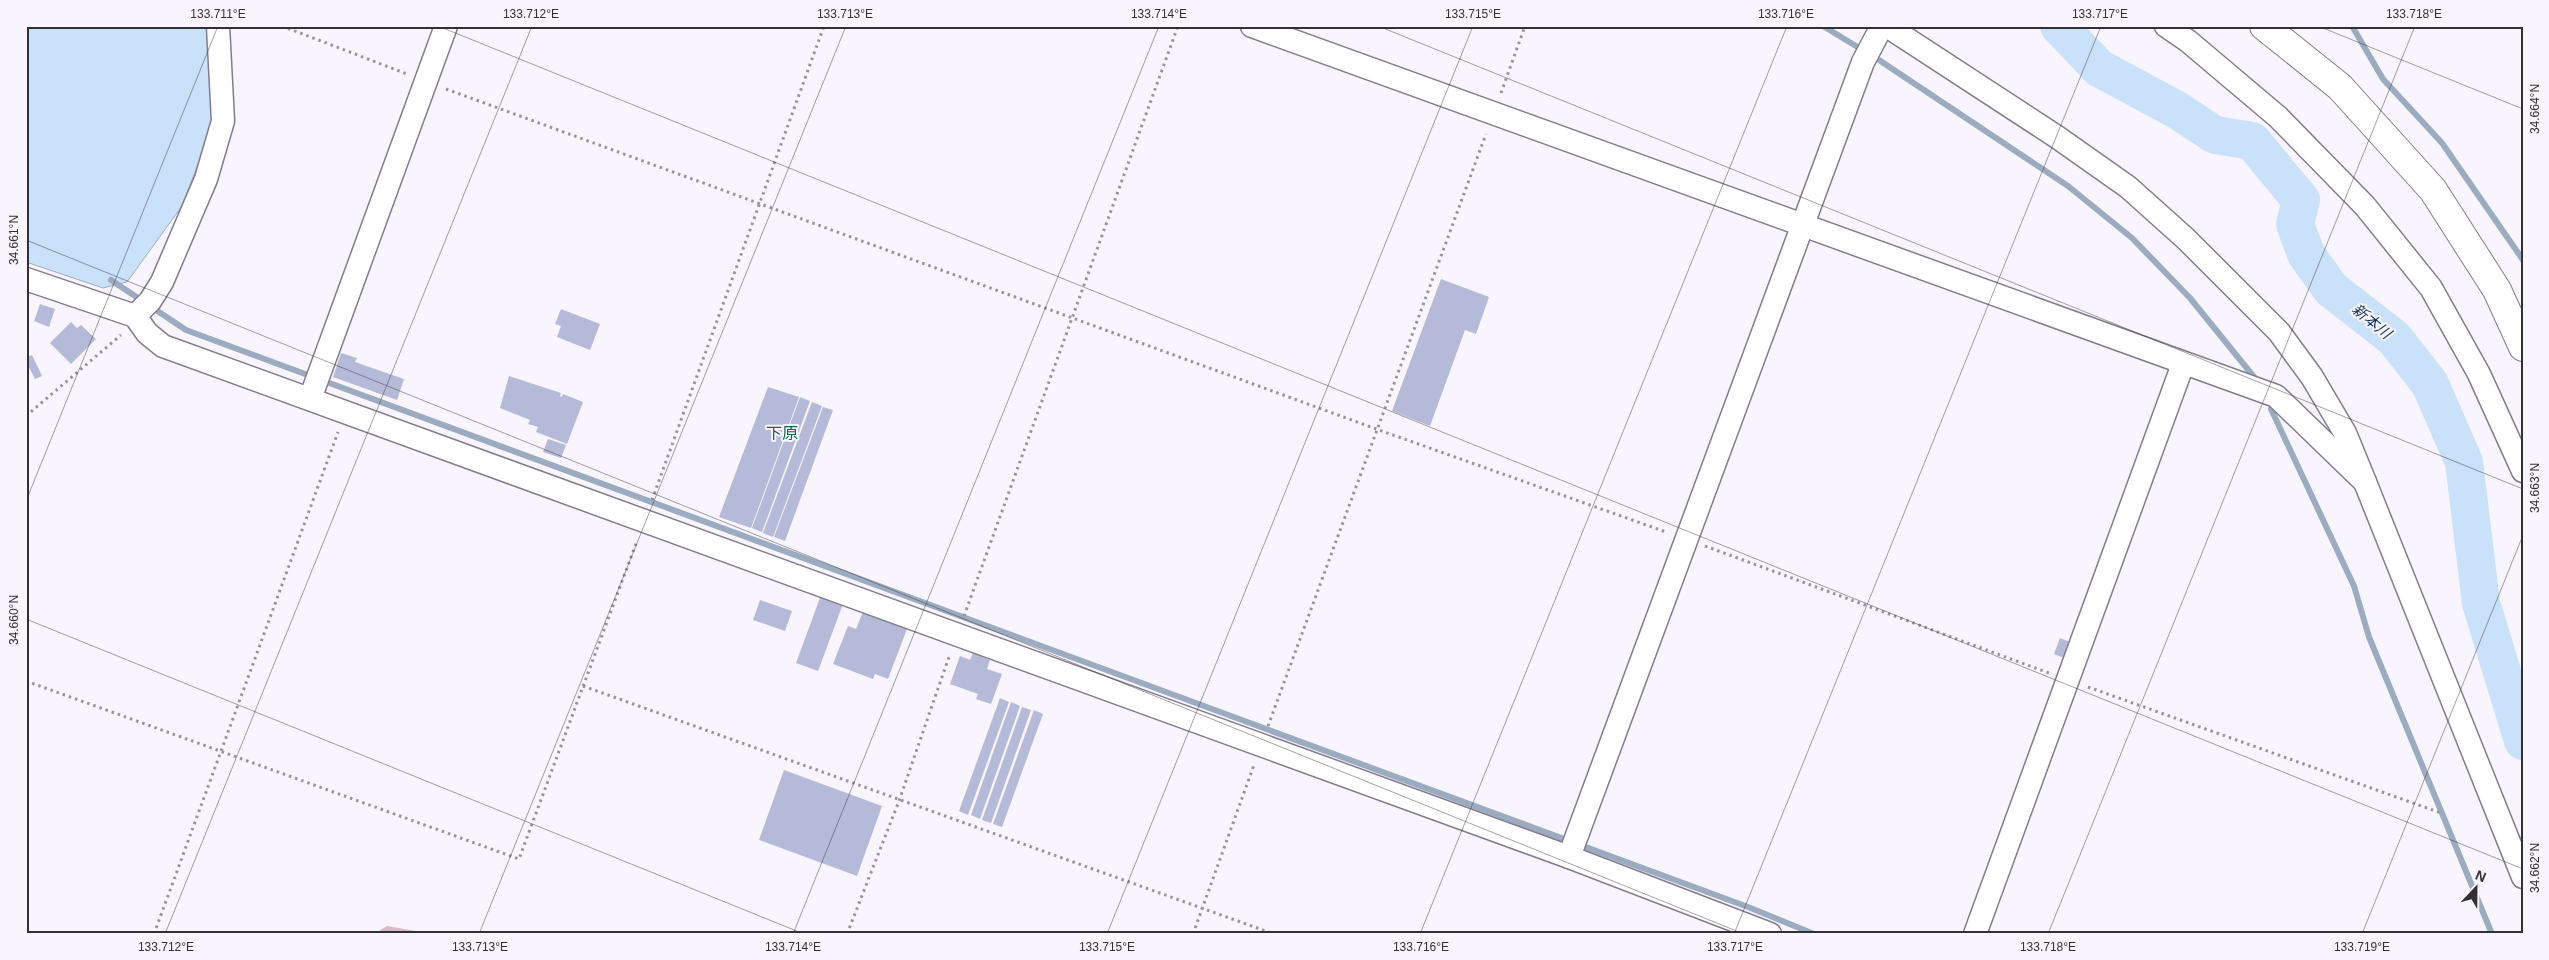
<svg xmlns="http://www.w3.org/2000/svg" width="2549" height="960" font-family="Helvetica,'Noto Sans JP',sans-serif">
<rect width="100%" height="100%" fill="#f8f5fe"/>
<polygon fill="#dbb8c4" points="387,926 433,934 374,934"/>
<polygon fill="#cae1fa" stroke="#9cacc0" points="26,26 211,26 214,123 182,206 127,282 103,288 26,262"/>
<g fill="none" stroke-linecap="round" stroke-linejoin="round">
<g stroke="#9cacc0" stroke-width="6">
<polyline points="1823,26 1879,60 2068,186 2132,238 2190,298 2254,377"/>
<polyline points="2352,26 2383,79 2442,143 2523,260"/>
<polyline points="111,280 186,330 1748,907 1814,934"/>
<polyline points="2271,409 2354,586 2369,637 2492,934"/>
</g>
<polyline stroke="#cae1fa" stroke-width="38" points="2059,26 2099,68 2177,110 2215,135 2252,141 2301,200 2295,224 2306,254 2331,289 2394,338 2430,384 2464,462 2481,603 2523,741"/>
</g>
<g fill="#b4bad7">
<polygon points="1441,279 1489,297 1476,334 1465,330 1430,426 1392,411"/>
<polygon points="40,304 55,309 49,327 34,321"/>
<polygon points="561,309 600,324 590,350 557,337 561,326 555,324"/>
<polygon points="71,322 77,328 81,325 96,339 71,364 50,343"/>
<polygon points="341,353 357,358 355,362 404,379 397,400 333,377"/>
<polygon points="32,355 42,376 35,379 26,361 26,358"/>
<polygon points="509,376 561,393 560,396 562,397 563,394 583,402 567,444 536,432 538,427 528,424 530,420 500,408"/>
<polygon points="768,387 799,397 751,528 719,517"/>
<polygon points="800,397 810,401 762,532 752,528"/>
<polygon points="812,402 822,406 773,537 763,533"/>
<polygon points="823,407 833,410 785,541 774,537"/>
<polygon points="548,439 566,445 561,458 543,452"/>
<polygon points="821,595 843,604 818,671 796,663"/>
<polygon points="760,600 792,611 785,631 753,620"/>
<polygon points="863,612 907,629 888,679 875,674 873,679 833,664 848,626 856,629"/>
<polygon points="2060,638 2073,643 2067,659 2054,654"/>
<polygon points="973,653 990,660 987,669 1002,674 991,704 976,699 978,694 950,684 960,656 970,660"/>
<polygon points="1000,698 1009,702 968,815 959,811"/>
<polygon points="1011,702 1020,706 980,819 971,815"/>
<polygon points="1022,707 1031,710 991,823 982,820"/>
<polygon points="1034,710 1043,714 1002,827 993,824"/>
<polygon points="784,770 882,806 857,876 759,840"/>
</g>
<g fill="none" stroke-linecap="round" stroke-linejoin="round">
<g stroke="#837c8f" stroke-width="25">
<g id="minor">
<polyline points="1252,26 2276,396 2365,482"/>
<polyline points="1887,26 2057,137 2128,187 2186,239 2279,332 2312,377 2345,433 2365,482 2523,877"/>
<polyline points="2166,26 2188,41 2278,117 2365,206 2431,288 2479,374 2523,471"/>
<polyline points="26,279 135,316 147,333 163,346 1569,857 1770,934"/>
<polyline points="135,316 150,301 162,282 206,179 223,121 218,26"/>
<polyline points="310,399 446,26"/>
<polyline points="1569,857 1863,62 1882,26"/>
<polyline points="1975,934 2183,364"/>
</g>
</g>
<g stroke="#837c8f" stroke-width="30">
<polyline id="tertiary" points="2264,26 2340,87 2433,190 2497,290 2523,347"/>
</g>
<g stroke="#96939c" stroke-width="3" stroke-dasharray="2.5 4" stroke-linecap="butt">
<polyline points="282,26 407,74"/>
<polyline points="446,89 1379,430 1666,532"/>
<polyline points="1501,93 1525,26"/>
<polyline points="26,416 121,335"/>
<polyline points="652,500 824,26"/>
<polyline points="1705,546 2049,673"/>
<polyline points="964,616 1178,26"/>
<polyline points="26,681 519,859 637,541"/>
<polyline points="583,686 1274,934"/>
<polyline points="2088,687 2441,813"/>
<polyline points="1268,726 1486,134"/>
<polyline points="26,931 34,934"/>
<polyline points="154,934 338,432"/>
<polyline points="847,934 899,801 950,654"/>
<polyline points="1193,934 1254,765"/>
</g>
<use href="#minor" stroke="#fff" stroke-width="22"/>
<use href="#tertiary" stroke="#fff" stroke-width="28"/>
</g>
<path fill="none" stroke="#322f37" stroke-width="1" stroke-opacity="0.45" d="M438,26L2523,869M1378,26L2523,489M2318,26L2523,109M26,240L1744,934M26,501L218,26M26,619L804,934M165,934L532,26M479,934L846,26M793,934L1159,26M1107,934L1473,26M1420,934L1787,26M1734,934L2101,26M2048,934L2415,26M2362,934L2523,535"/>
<g text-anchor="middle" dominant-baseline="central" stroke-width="4" stroke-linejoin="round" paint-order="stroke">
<g font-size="15" font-style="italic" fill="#113557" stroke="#f8f5fe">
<text transform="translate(2372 321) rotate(39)">新本川</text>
</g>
<g font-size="16" fill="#1a644f" stroke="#f8f5fe">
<text x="782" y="433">下原</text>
</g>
</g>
<rect width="2549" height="960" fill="none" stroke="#f8f5fe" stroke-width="55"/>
<g transform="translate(2476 888) rotate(22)" stroke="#f8f5fe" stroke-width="4" paint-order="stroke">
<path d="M0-4L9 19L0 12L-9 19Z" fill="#322f37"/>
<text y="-8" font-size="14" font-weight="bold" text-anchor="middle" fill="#322f37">N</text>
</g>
<rect x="28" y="28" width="2494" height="904" fill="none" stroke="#322f37" stroke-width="2"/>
<g font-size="12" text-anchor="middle" fill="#322f37">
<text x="218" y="18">133.711°E</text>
<text x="531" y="18">133.712°E</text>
<text x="845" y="18">133.713°E</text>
<text x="1159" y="18">133.714°E</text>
<text x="1473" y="18">133.715°E</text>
<text x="1786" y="18">133.716°E</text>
<text x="2100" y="18">133.717°E</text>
<text x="2414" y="18">133.718°E</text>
<text transform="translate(2535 109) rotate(-90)" y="4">34.664°N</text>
<text transform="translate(14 240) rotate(-90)" y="4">34.661°N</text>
<text transform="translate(2535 488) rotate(-90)" y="4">34.663°N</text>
<text transform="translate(14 620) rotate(-90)" y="4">34.660°N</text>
<text transform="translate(2535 868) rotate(-90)" y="4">34.662°N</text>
<text x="166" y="951">133.712°E</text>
<text x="480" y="951">133.713°E</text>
<text x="793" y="951">133.714°E</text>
<text x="1107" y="951">133.715°E</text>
<text x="1421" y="951">133.716°E</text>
<text x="1735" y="951">133.717°E</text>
<text x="2048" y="951">133.718°E</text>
<text x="2362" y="951">133.719°E</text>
</g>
</svg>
